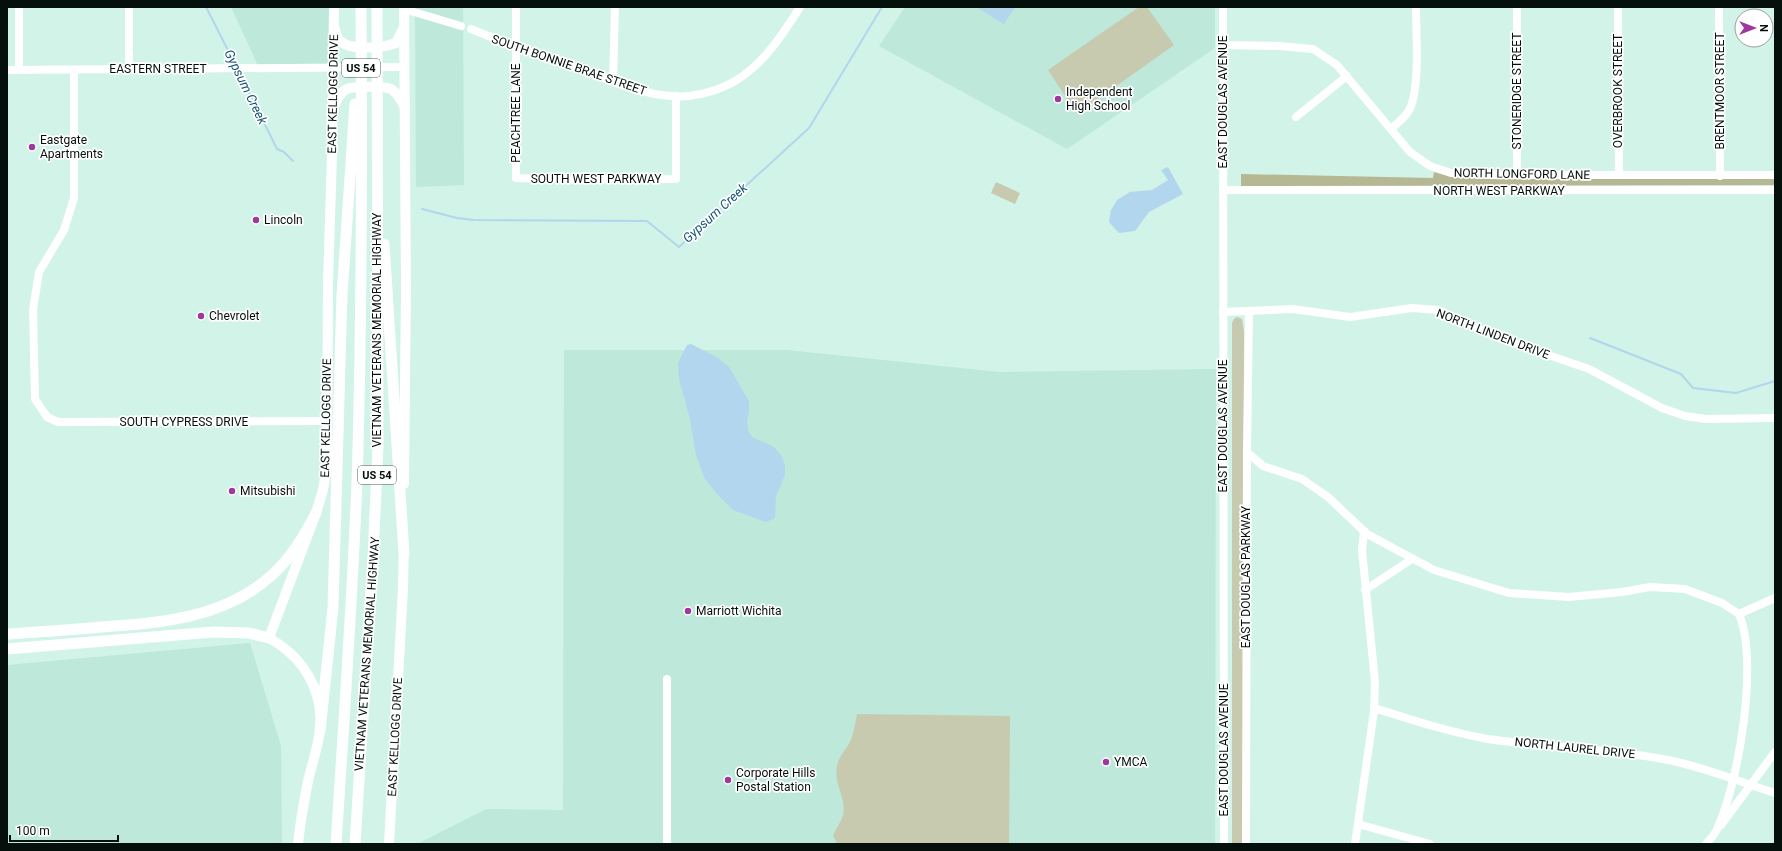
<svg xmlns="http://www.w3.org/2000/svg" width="1782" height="851" font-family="Roboto,sans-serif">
<rect width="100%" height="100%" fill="#d1f3e8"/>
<g fill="#bde8da">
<polygon points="231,7 330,7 330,69 260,70"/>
<polygon points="415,7 463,7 464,185 416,187"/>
<polygon points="905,7 1215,7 1215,48 1067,149 879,46"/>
<polygon points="564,350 787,350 999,372 1216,369 1215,844 417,844 486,809 563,810"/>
<polygon points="250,643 281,746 282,844 7,844 7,665"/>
</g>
<g fill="#c7caaf">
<polygon points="1139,7 1147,7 1174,45 1077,114 1048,70"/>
<polygon points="996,182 1020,193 1015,204 991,193"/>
<polygon points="1237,317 1242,319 1244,331 1243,844 1232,844 1232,323 1234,319"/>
<path d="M857,714L1010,716L1009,844H837L833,835C836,829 841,822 843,815C847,798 833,783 837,766C839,756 846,750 850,742C854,733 855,724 857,714Z"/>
</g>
<polygon fill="#b5b893" points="1434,172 1454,177 1775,179 1775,185 1241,186 1241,174 1433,178"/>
<g fill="#b2d6ed">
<polygon points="976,7 1015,7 1004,24"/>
<polygon points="1168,167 1183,194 1149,212 1135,231 1119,233 1109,222 1111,210 1117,200 1130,192 1152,190 1168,180 1161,170"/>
<polygon points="691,344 718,358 729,367 749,401 749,412 747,422 748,430 752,437 774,447 781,455 785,465 785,475 776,496 775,518 766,522 733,510 718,495 705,479 696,455 690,419 679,379 678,363 687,345"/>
</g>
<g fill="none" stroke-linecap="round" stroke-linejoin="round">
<g stroke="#b2d6ed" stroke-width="2">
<polyline points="206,7 236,66"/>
<polyline points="238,70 277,149 284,152 293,161"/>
<polyline points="422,209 457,218 474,220 647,221 679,247 809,128 882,7"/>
<polyline points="1590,338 1681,374 1693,388 1736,393 1775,381"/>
</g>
<g stroke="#fff" stroke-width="8">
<polyline points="19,7 19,70"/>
<polyline points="129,7 129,69"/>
<polyline points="516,7 516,178 578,180 676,179 676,96"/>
<polyline points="1223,7 1224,844"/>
<polyline points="1517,7 1517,175"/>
<polyline points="1618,7 1619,175"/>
<polyline points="1719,7 1720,176"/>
<polyline points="404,9 461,26"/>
<path d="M471,29C510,45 550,59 590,73C616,83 642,94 671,96C692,98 716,92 735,81C763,65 783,34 800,7"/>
<polyline points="1223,45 1279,46 1313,49 1337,65 1410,152 1430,166 1451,173 1490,175 1775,175"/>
<polyline points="7,70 405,67"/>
<polyline points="74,70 74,198 64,230 39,272 33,310 35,399 47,417 58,422 328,421"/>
<polyline points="613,82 615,7"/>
<polyline points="1296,117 1347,76"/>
<path d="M1391,129C1399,122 1408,115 1411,106C1420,82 1416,33 1416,7"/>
<polyline points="1223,190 1775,190"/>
<polyline points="1223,312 1293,309 1350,317 1412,308 1438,310 1499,338 1589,369 1662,408 1685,416 1706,419 1775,418"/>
<polyline points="1247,452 1263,466 1302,479 1328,497 1367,534 1434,570 1509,593 1569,597 1622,592 1650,587 1685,589 1722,603 1739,614"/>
<polyline points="1365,590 1412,559"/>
<polyline points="1739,614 1775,598"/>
<polyline points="667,679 667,844"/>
<path d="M1374,708C1412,720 1449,732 1488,739C1548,748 1609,748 1668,760C1705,767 1739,782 1775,793"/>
<polyline points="1358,824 1430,844"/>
<polyline points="1721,825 1775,752"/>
<polyline points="1246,844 1247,452 1249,311"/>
<polyline points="1355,844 1374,711 1375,682 1362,550 1364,531"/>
<path d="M1706,844C1710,839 1715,835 1717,829C1739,782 1759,661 1739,614"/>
</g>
<g stroke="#fff" stroke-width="10">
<path d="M335,29C336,34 337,38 340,41C351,51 383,48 396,43L403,29"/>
<path d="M334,106C337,100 340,92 347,89C354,86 384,86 391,89C398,93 401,100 404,106"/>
<polyline points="404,484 406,288 404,7"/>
<path d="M298,844C300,823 304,802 308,781C312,764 318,747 320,730C324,690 303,657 269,638L316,513L323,490L327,467L328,283L332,154L334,7"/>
<polyline points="389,844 403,588 404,544"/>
</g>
<g stroke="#fff" stroke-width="11">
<polyline points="384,244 404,553"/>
<path d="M7,634C38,632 70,630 101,627C161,623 225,618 272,575C292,557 304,536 316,513"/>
<polyline points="7,649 213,632 249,633 269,638"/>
<polyline points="320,731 333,608 342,295 355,104"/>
<path d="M336,844C344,724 352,603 357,483C362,324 362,165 361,7"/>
<polyline points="355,844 373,558 378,445 377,7"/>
</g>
</g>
<g fill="#9e389d" stroke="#fff" stroke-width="1.5">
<circle cx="1058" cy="99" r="4"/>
<circle cx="32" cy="147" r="4"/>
<circle cx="256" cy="220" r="4"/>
<circle cx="201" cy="316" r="4"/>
<circle cx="232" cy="491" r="4"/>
<circle cx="688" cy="611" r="4"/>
<circle cx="1106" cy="762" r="4"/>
<circle cx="728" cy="780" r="4"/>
</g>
<g text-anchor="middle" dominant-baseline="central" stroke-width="3.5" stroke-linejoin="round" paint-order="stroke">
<g fill="#fff" stroke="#505855" stroke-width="1">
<rect x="342" y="59" width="38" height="18" rx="3"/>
<rect x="358" y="466" width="38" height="18" rx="3"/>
</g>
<g font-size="11" font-weight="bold" fill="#05100c">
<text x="361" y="68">US 54</text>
<text x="377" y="475">US 54</text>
</g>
<g font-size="12" fill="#05100c" stroke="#fff">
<text transform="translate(569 65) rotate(19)">SOUTH BONNIE BRAE STREET</text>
<text x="158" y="69">EASTERN STREET</text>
<text transform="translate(1517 91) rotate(-90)">STONERIDGE STREET</text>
<text transform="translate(1618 91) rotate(-90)">OVERBROOK STREET</text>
<text transform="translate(1720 91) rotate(-90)">BRENTMOOR STREET</text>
<text transform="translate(333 94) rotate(-89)">EAST KELLOGG DRIVE</text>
<text transform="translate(1223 102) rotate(-90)">EAST DOUGLAS AVENUE</text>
<text transform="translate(516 113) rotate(-90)">PEACHTREE LANE</text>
<text transform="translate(1522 174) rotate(1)">NORTH LONGFORD LANE</text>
<text x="596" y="179">SOUTH WEST PARKWAY</text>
<text x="1499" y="191">NORTH WEST PARKWAY</text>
<text transform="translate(377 330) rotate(-90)">VIETNAM VETERANS MEMORIAL HIGHWAY</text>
<text transform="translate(1493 334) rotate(21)">NORTH LINDEN DRIVE</text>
<text transform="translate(326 418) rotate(-89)">EAST KELLOGG DRIVE</text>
<text x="184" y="422">SOUTH CYPRESS DRIVE</text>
<text transform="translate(1223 426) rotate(-90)">EAST DOUGLAS AVENUE</text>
<text transform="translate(1246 577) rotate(-90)">EAST DOUGLAS PARKWAY</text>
<text transform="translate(367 654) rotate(-86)">VIETNAM VETERANS MEMORIAL HIGHWAY</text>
<text transform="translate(395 737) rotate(-87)">EAST KELLOGG DRIVE</text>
<text transform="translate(1575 748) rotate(6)">NORTH LAUREL DRIVE</text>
<text transform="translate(1224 750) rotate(-90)">EAST DOUGLAS AVENUE</text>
</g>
<g font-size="12" fill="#05100c" stroke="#fff" text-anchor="start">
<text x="1066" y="92">Independent<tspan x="1066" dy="14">High School</tspan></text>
<text x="40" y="140">Eastgate<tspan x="40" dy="14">Apartments</tspan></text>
<text x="264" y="220">Lincoln</text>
<text x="209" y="316">Chevrolet</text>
<text x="240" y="491">Mitsubishi</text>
<text x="696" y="611">Marriott Wichita</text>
<text x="1114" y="762">YMCA</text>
<text x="736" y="773">Corporate Hills<tspan x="736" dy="14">Postal Station</tspan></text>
</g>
<g font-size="13" font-style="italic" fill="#165574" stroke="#fff">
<text transform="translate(246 87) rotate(64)">Gypsum Creek</text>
<text transform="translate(715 213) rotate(-42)">Gypsum Creek</text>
</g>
</g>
<rect width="1782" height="851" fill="none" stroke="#05100c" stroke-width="16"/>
<g transform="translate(1754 28) rotate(90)"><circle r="19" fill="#ffffff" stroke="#9b9f9e"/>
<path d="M0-3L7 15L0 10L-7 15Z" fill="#9e389d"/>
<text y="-6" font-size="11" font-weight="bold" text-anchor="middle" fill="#05100c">N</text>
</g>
<path d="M10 835v6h108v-6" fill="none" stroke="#05100c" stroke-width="2"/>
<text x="16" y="835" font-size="12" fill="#05100c" stroke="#ffffff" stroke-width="3" paint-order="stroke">100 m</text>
</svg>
